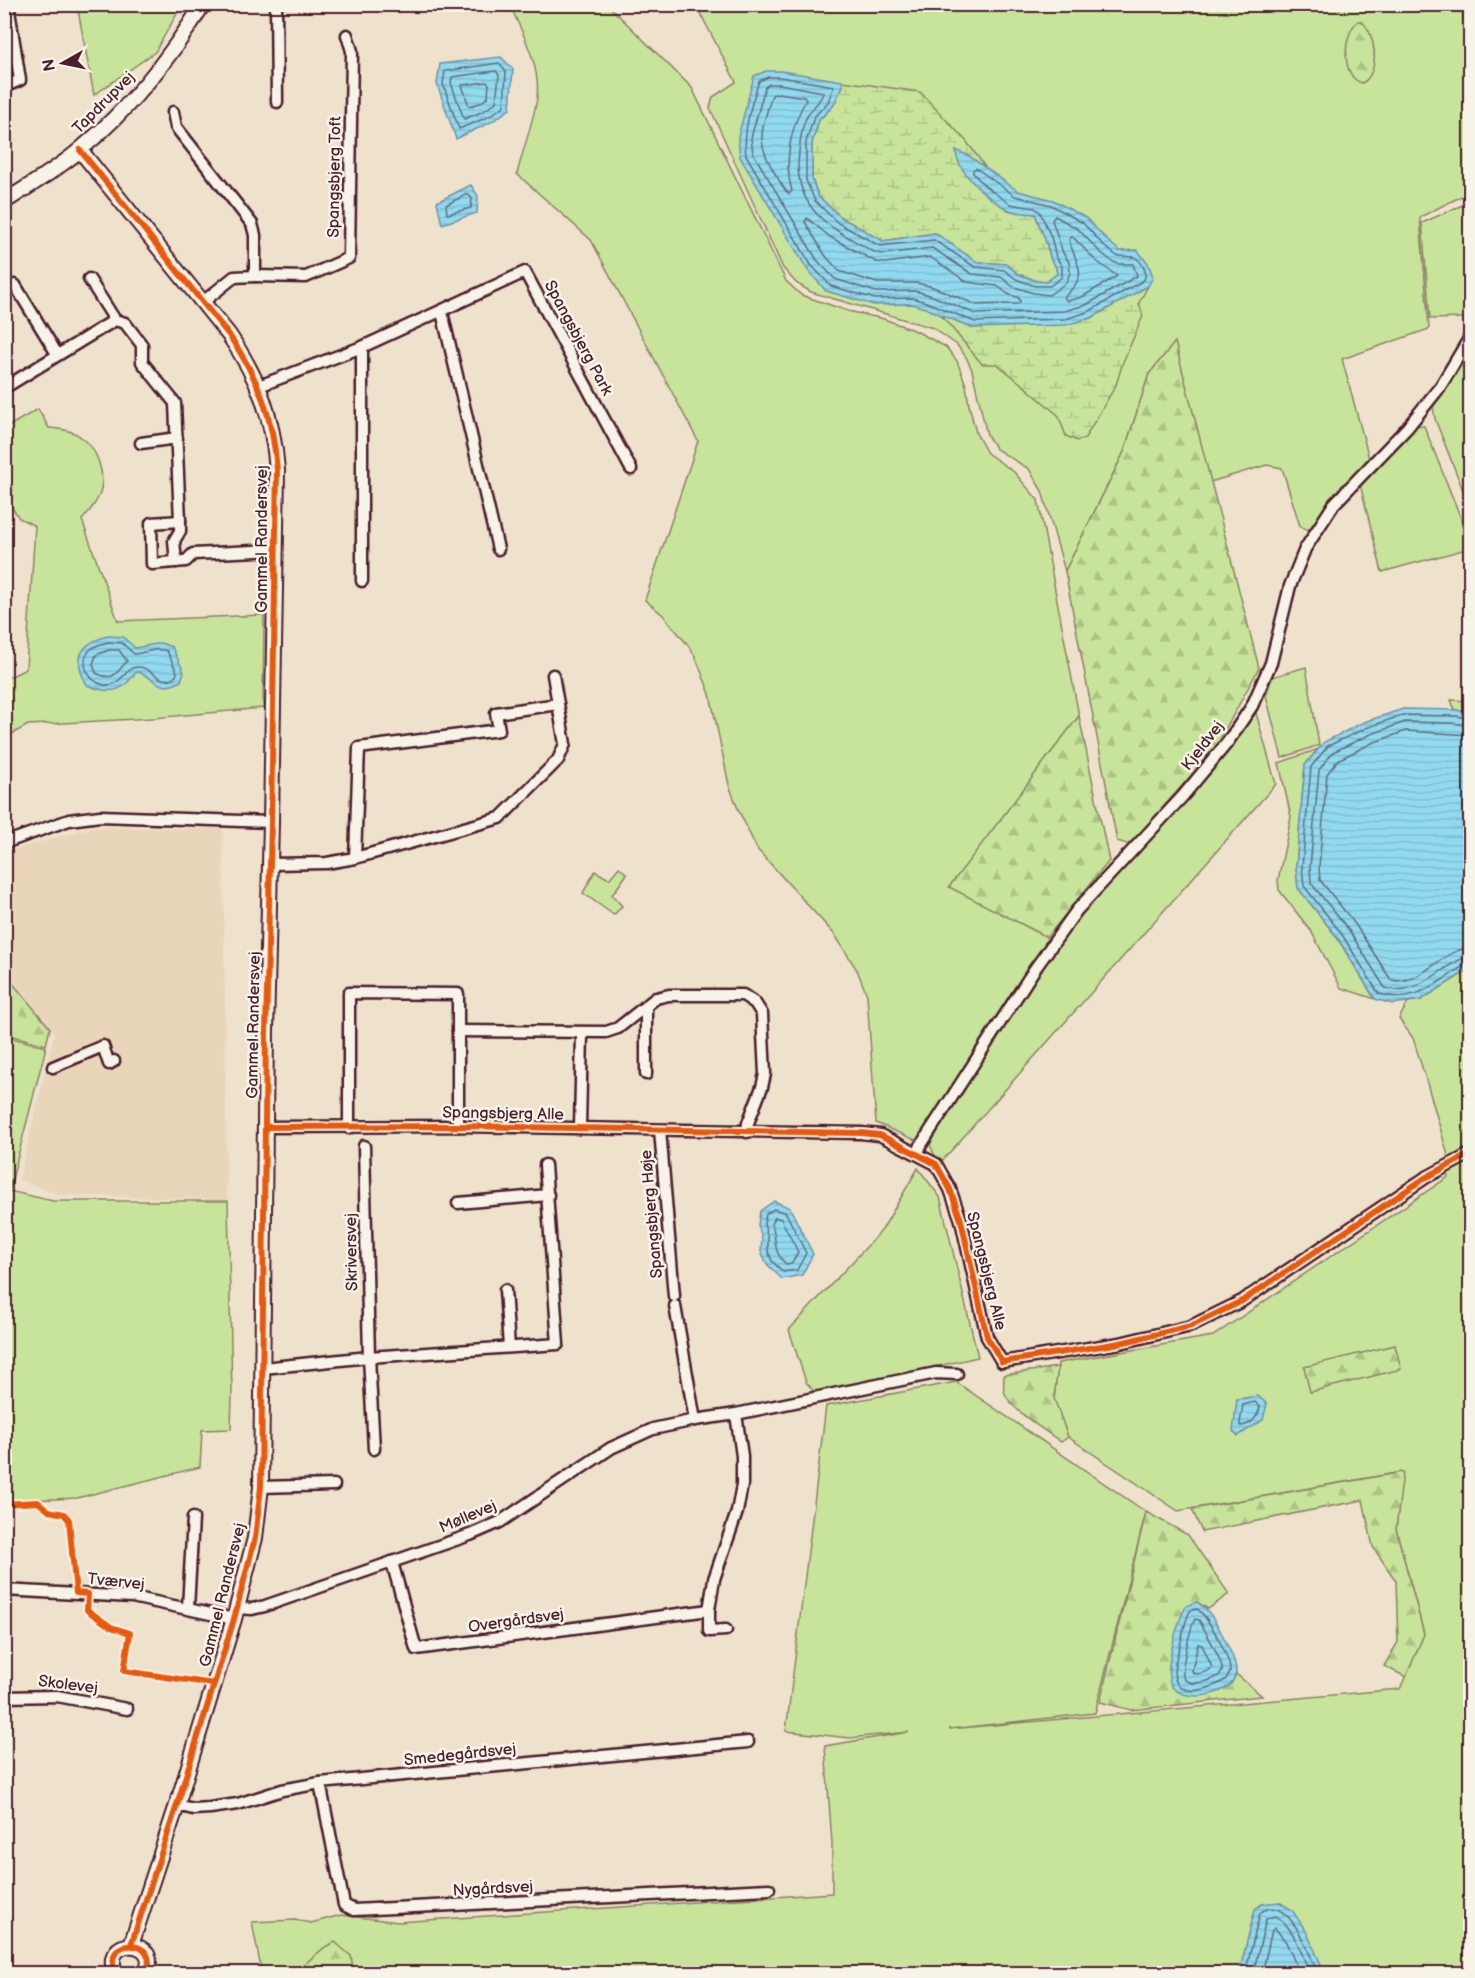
<svg xmlns="http://www.w3.org/2000/svg" width="1475" height="1978" font-family="'Balsamiq Sans',sans-serif">
<defs>
<pattern id="forest-firs" width="22" height="20" patternUnits="userSpaceOnUse" patternTransform="scale(1.5)"><rect width="22" height="20" fill="#c8e49b"/><path d="M5 1l3.5 6h-7zM16 11l3.5 6h-7z" fill="#adc386"/></pattern>
<pattern id="wetland-marsh" width="20" height="14" patternUnits="userSpaceOnUse" patternTransform="scale(1.5)"><rect width="20" height="14" fill="#c8e49b"/><path d="M1 5h8M5 5V1M11 12h8M15 12V8" fill="none" stroke="#adc386"/></pattern>
<pattern id="water-rules" width="6" height="5" patternUnits="userSpaceOnUse" patternTransform="scale(1.5)"><rect width="6" height="5" fill="#90daf0"/><path d="M0 2.5h6" fill="none" stroke="#7ebbce"/></pattern>
</defs>
<rect width="100%" height="100%" fill="#efe2cd"/>
<filter id="ink" filterUnits="userSpaceOnUse"><feTurbulence type="fractalNoise" baseFrequency=".0167" numOctaves="2"/><feDisplacementMap in="SourceGraphic" scale="12" xChannelSelector="R" yChannelSelector="G"/><feConvolveMatrix kernelMatrix="1 2 1 2 8 2 1 2 1" color-interpolation-filters="sRGB"/></filter>
<g filter="url(#ink)">
<polygon fill="#e9d6ba" points="93,827 223,829 227,1200 60,1195 19,1180 54,1033 5,974 4,852"/>
<g fill="#c8e49b" stroke="#898263" stroke-width="1.5">
<polygon points="77,5 77,4 182,5 155,52 94,95"/>
<path d="M510,5H608L692,88L786,281L801,295L848,311L884,319L916,331L946,347L957,361L966,385L969,405L976,433L987,453L1014,472L1038,500L1079,716L950,887L1047,937L1045,943L927,1131L919,1139L915,1140L876,1123L867,995L857,970L835,935L757,849L738,809L729,785L710,694L695,656L688,645L663,615L645,600L698,441L591,240L517,174C523,149 533,123 537,98C541,65 522,33 510,5Z"/>
<polygon points="696,5 1470,5 1470,192 1420,217 1429,329 1342,359 1369,458 1308,530 1300,526 1282,468 1267,465 1210,482 1175,343 1149,374 1124,452 1065,571 1042,491 1029,469 996,449 987,435 972,370 966,357 957,345 933,328 811,292 796,283 783,268 710,108 713,97 736,82"/>
<polygon points="1467,203 1466,318 1430,319 1422,223"/>
<polygon points="1469,353 1470,353 1470,508 1435,419 1433,407"/>
<path d="M38,409L49,428C60,429 72,430 81,437C97,448 106,474 100,493C97,503 89,512 82,520L118,621L264,615L263,708L153,718L28,725L5,738V679L26,669L35,526L19,518L5,497L4,429Z"/>
<polygon points="1416,425 1424,426 1470,541 1470,548 1382,572 1360,484"/>
<polygon points="1306,667 1319,745 1282,758 1266,696 1272,677"/>
<polygon points="1451,700 1470,701 1470,712 1455,710"/>
<polygon points="1256,713 1276,784 943,1160 936,1158 930,1145 939,1129 1049,956 1092,902 1160,828"/>
<polygon points="1318,749 1305,765 1296,867 1298,888 1336,936 1375,999 1341,988 1311,931 1279,890 1278,880 1291,817 1279,763"/>
<polygon points="619,867 627,874 612,895 622,906 614,915 583,893 595,871 609,879"/>
<polygon points="1470,969 1470,1973 221,1974 261,1969 252,1922 295,1920 311,1923 341,1915 398,1922 832,1893 832,1843 825,1746 909,1732 850,1738 786,1731 826,1406 956,1382 1146,1512 1095,1713 949,1729 1400,1689 1424,1634 1396,1529 1402,1472 1178,1511 1068,1437 1054,1400 1058,1363 1213,1336 1448,1177 1448,1155 1427,1083 1413,1038 1399,1019 1408,1002 1421,1000"/>
<polygon points="5,1036 46,1047 9,1191 53,1201 228,1201 232,1395 231,1429 202,1430 200,1467 77,1498 5,1501"/>
<polygon points="918,1168 940,1197 978,1357 816,1394 806,1382 789,1330 882,1230"/>
</g>
<g fill="url(#forest-firs)" stroke="#898263" stroke-width="1.5">
<path d="M1358,21H1361C1376,32 1381,73 1362,83C1340,77 1343,33 1358,21Z"/>
<polygon points="1175,342 1259,668 1215,748 1130,845 1117,841 1065,571 1124,452 1149,374"/>
<polygon points="1079,716 1109,861 1047,937 949,887"/>
<polygon points="5,974 50,1028 46,1045 5,1034"/>
<polygon points="1395,1345 1401,1369 1310,1392 1304,1367"/>
<path d="M1058,1367L1054,1398L1068,1437L1061,1442C1046,1431 1007,1408 1004,1390C1003,1385 1004,1380 1004,1375Z"/>
<polygon points="1403,1472 1396,1529 1424,1634 1406,1677 1384,1666 1398,1642 1396,1581 1373,1547 1363,1500 1202,1532 1192,1509"/>
<polygon points="1146,1512 1188,1535 1229,1594 1208,1609 1197,1602 1231,1684 1236,1674 1262,1696 1131,1710 1100,1702"/>
<polygon points="335,1942 351,1956 354,1973 294,1973 325,1947"/>
</g>
<g fill="url(#wetland-marsh)" stroke="#898263" stroke-width="1.5">
<polygon points="842,81 920,92 967,142 985,167 969,156 1008,210 1035,214 1045,239 1051,260 1056,267 1057,274 1046,282 1037,281 1018,274 1006,264 977,262 935,233 883,241 842,218 818,196 812,179 812,143 819,120 833,106 843,86"/>
<polygon points="1148,286 1139,303 1143,316 1123,362 1116,385 1085,438 1077,441 1066,436 1058,415 1017,380 997,364 982,364 940,314 973,328 1091,318"/>
</g>
<g fill="url(#water-rules)" stroke="#748fa1" stroke-width="1.5">
<polygon points="501,57 513,69 510,109 491,122 456,139 437,84 440,64"/>
<path d="M766,71H781L842,81L843,86L833,106L819,120L812,143V179L818,196L842,218L883,241L935,233L977,262L1006,264L1018,274L1037,281L1046,282L1057,274L1056,267L1051,260L1045,239L1035,214C1026,213 1014,213 1007,209C988,199 956,172 956,150L969,156L1018,191L1053,200L1086,218L1109,242L1120,251L1137,250L1148,263L1153,277L1148,286L1091,318L1066,325L973,328L925,308L912,304L874,305L826,291L807,269L740,157L738,137L754,76Z"/>
<polygon points="471,185 478,196 477,213 442,224 437,202"/>
<path d="M108,636L123,637L135,648L161,643L172,647L184,672L181,681C159,694 156,677 137,672C132,676 130,680 126,684C114,695 100,690 87,685C72,659 80,643 108,636Z"/>
<polygon points="1403,709 1455,710 1470,712 1470,969 1421,1000 1393,1004 1375,999 1337,937 1298,888 1296,867 1305,765 1324,742 1364,722"/>
<polygon points="774,1201 790,1208 813,1254 802,1275 782,1279 767,1264 761,1251 762,1239 758,1225 760,1211"/>
<polygon points="1258,1396 1267,1404 1263,1420 1238,1436 1233,1431 1237,1399"/>
<path d="M1197,1602C1212,1612 1218,1626 1226,1642C1230,1651 1237,1662 1236,1672C1234,1695 1190,1703 1174,1689C1160,1677 1178,1621 1186,1606Z"/>
<polygon points="1279,1902 1292,1910 1306,1931 1325,1973 1239,1973 1255,1909 1262,1904"/>
</g>
<g fill="none" stroke-linecap="round" stroke-linejoin="round">
<g stroke="#666a7a" stroke-width="1.5">
<polygon points="499,63 506,72 504,106 488,117 459,129 443,84 445,71"/>
<polygon points="496,71 499,75 496,102 484,111 464,119 451,83 452,77"/>
<path d="M768,77H780L834,86L828,102L814,117L806,142V180L815,201L838,223L880,246L934,240L975,267L1004,270L1016,279L1035,286H1050L1062,277V266L1056,257L1051,237L1040,212L1035,208L1010,204L985,186L973,173V170L976,168L1015,196L1051,205L1083,223L1105,247L1117,256L1135,257C1142,262 1148,272 1144,280L1088,312L1065,319L975,322L926,302L912,298L875,299L831,286L811,265L746,155C743,130 751,105 759,81Z"/>
<polygon points="487,82 489,84 488,97 480,103 469,106 462,85"/>
<path d="M769,84H780L823,92C822,102 808,110 804,123C800,137 799,149 798,164C798,215 837,231 876,253L884,254L932,248L972,274L1001,277L1012,286L1033,293L1049,295L1066,283L1070,273L1069,262L1063,253L1052,220L1055,216L1078,229L1100,252L1113,262L1119,264H1133L1137,276L1086,305L1064,311L976,314L930,295L915,291L876,292L835,279L817,260L753,153L751,138L765,87Z"/>
<path d="M779,93L804,97L806,100C791,126 783,162 792,191L789,194C784,190 780,182 776,175C755,141 761,132 772,95Z"/>
<polygon points="467,194 472,198 471,208 447,214 446,205"/>
<polygon points="807,218 830,237 876,262 885,263 930,257 967,282 997,286 1008,294 1019,298 1020,302 1018,304 977,305 933,287 917,283 877,283 839,271 825,255 805,222"/>
<path d="M1072,236L1095,260L1117,276L1082,297L1067,301L1064,297C1091,273 1076,266 1069,240Z"/>
<path d="M108,642L122,643L134,654C146,653 155,647 167,651L177,672L176,676C161,688 153,668 139,667C125,665 123,687 104,685C88,682 78,661 91,649C96,645 102,644 108,642Z"/>
<path d="M109,650H119L127,661C116,673 114,682 96,673L93,664L96,655Z"/>
<path d="M1470,718L1454,716L1403,715L1366,728L1328,746L1311,767L1302,867L1304,886L1341,933L1379,994C1414,1005 1438,982 1465,965L1470,964"/>
<path d="M1470,726L1453,723L1405,722L1369,735L1333,752L1319,770L1310,867L1311,883L1348,929L1385,988C1410,995 1429,979 1449,966C1456,962 1462,957 1470,957"/>
<path d="M1470,735L1406,731L1372,743L1338,760L1327,774L1319,867L1320,880L1355,924L1391,980C1422,987 1441,949 1470,948"/>
<polygon points="774,1209 786,1213 806,1253 797,1270 783,1272 772,1261 768,1251 768,1238 764,1224 766,1214"/>
<path d="M775,1217L781,1219L798,1252L792,1263L786,1264C772,1251 777,1240 772,1224Z"/>
<path d="M1255,1402L1260,1407C1258,1416 1252,1425 1241,1426L1240,1423L1243,1405Z"/>
<path d="M1197,1609C1208,1616 1231,1659 1230,1672C1229,1675 1227,1678 1225,1680C1214,1687 1182,1700 1175,1679C1172,1668 1178,1653 1181,1642C1183,1632 1185,1621 1190,1611Z"/>
<path d="M1195,1619L1199,1620C1204,1629 1224,1662 1222,1671C1219,1681 1191,1687 1184,1679C1179,1673 1191,1626 1195,1619Z"/>
<path d="M1198,1644L1202,1645L1212,1667C1209,1672 1199,1675 1193,1673L1192,1670Z"/>
<path d="M1245,1974L1260,1913C1288,1890 1310,1956 1318,1974"/>
<path d="M1253,1974L1266,1919L1275,1916C1294,1925 1302,1956 1310,1974"/>
<polyline points="1262,1974 1272,1930 1275,1928 1286,1942 1300,1974"/>
</g>
<g stroke="#4a1f2b" stroke-width="15">
<g id="minor">
<polyline points="276,4 277,102"/>
<polyline points="1470,4 1470,26"/>
<polyline points="4,82 6,86 20,80 8,4"/>
<polyline points="173,112 176,127 252,224 255,235 255,276 234,277 203,302"/>
<polyline points="255,276 306,277 349,258 352,51 347,35"/>
<polyline points="89,279 115,320 125,323 142,345 142,362 175,403 180,521 180,531 174,541 176,562"/>
<polyline points="15,285 57,354"/>
<polyline points="442,312 498,549"/>
<polyline points="259,386 362,347 525,272 631,469"/>
<polyline points="4,388 115,320"/>
<polyline points="141,443 177,438"/>
<polyline points="180,521 151,523 152,564 186,561 193,554 276,550"/>
<polyline points="362,581 362,347"/>
<polyline points="4,843 69,820 100,816 271,822"/>
<polyline points="355,858 359,748 499,730 496,713 558,704"/>
<polyline points="270,864 327,863 355,858 500,818 558,760 565,744 553,675"/>
<polyline points="646,1006 646,1074"/>
<polyline points="458,1031 606,1032 618,1028 656,998 669,995 743,995 755,1003 762,1014 765,1074 762,1087 748,1123 747,1132"/>
<polyline points="53,1067 103,1046 109,1064 114,1061"/>
<polyline points="266,1127 458,1126 861,1133 880,1135 936,1164 950,1189 961,1220 987,1337 1002,1362 1120,1343 1191,1326 1242,1301 1425,1178 1470,1154"/>
<polyline points="349,1128 349,993 458,994 458,1126"/>
<polyline points="580,1128 582,1033"/>
<polyline points="660,1130 674,1296"/>
<polyline points="364,1146 369,1357 374,1449"/>
<polyline points="918,1153 921,1145 1034,970 1077,910 1182,797 1227,743 1252,706 1271,663 1290,586 1305,549 1334,504 1407,428 1440,387 1470,337"/>
<polyline points="458,1203 548,1195"/>
<polyline points="505,1290 509,1347"/>
<polyline points="675,1306 695,1420"/>
<polyline points="263,1368 369,1357 558,1344 545,1165"/>
<polyline points="261,1487 334,1485"/>
<polyline points="392,1562 416,1649 709,1610 714,1579 737,1512 742,1485 742,1456 736,1414"/>
<polyline points="4,1590 132,1597 234,1619"/>
<polyline points="188,1608 193,1518"/>
<polyline points="237,1608 252,1609 265,1606 470,1535 500,1522 611,1448 653,1429 695,1420 736,1414 936,1373 957,1374"/>
<polyline points="709,1610 709,1631 726,1630"/>
<polyline points="4,1697 57,1696 127,1709"/>
<polyline points="320,1783 344,1905 354,1910 769,1889"/>
<polyline points="177,1805 193,1809 210,1808 238,1804 282,1790 320,1783 748,1742"/>
</g>
</g>
<g stroke="#4a1f2b" stroke-width="18">
<g id="tertiary">
<path d="M80,150L229,335C259,379 273,417 277,470L271,822L266,1031L261,1487L255,1538L234,1619L177,1805L131,1945"/>
<path d="M4,202C30,185 58,169 81,149C131,107 169,60 203,4"/>
<path d="M116,1974C98,1935 165,1938 145,1974"/>
</g>
</g>
<use href="#minor" stroke="#f7f3e8" stroke-width="10"/>
<use href="#tertiary" stroke="#f7f3e8" stroke-width="14"/>
<g stroke="#f7f3e8" stroke-width="10">
<g id="cycleway">
<path d="M80,150L229,335C259,379 273,417 277,470L271,822L266,1031L261,1487L255,1538L234,1619L177,1805L131,1945"/>
<polyline points="266,1127 458,1126 861,1133 880,1135 936,1164 950,1189 961,1220 987,1337 1002,1362 1120,1343 1191,1326 1242,1301 1425,1178 1470,1154"/>
<polyline points="4,1504 38,1502 49,1511 64,1514 69,1520 76,1593 88,1594 87,1610 111,1627 130,1633 124,1671 214,1684"/>
<path d="M116,1974C98,1935 165,1938 145,1974"/>
</g>
</g>
<use href="#cycleway" stroke="#e8590c" stroke-width="6"/>
</g>
</g>
<g text-anchor="middle" dominant-baseline="central" stroke-width="5" stroke-linejoin="round" paint-order="stroke">
<g font-size="16" fill="#4a1f2b" stroke="#f7f3e8">
<text transform="translate(104 103) rotate(-45)">Tapdrupvej</text>
<text transform="translate(335 177) rotate(-89)">Spangsbjerg Toft</text>
<text transform="translate(578 338) rotate(62)">Spangsbjerg Park</text>
<text transform="translate(262 539) rotate(-90)">Gammel Randersvej</text>
<text transform="translate(1203 746) rotate(-52)">Kjeldvej</text>
<text transform="translate(254 1025) rotate(-89)">Gammel Randersvej</text>
<text transform="translate(503 1114) rotate(1)">Spangsbjerg Alle</text>
<text transform="translate(652 1214) rotate(-95)">Spangsbjerg Høje</text>
<text transform="translate(352 1252) rotate(-91)">Skriversvej</text>
<text transform="translate(986 1271) rotate(76)">Spangsbjerg Alle</text>
<text transform="translate(468 1517) rotate(-23)">Møllevej</text>
<text transform="translate(116 1582) rotate(6)">Tværvej</text>
<text transform="translate(223 1595) rotate(-76)">Gammel Randersvej</text>
<text transform="translate(516 1621) rotate(-8)">Overgårdsvej</text>
<text transform="translate(68 1685) rotate(7)">Skolevej</text>
<text transform="translate(460 1755) rotate(-6)">Smedegårdsvej</text>
<text transform="translate(493 1889) rotate(-3)">Nygårdsvej</text>
</g>
</g>
<rect width="1475" height="1978" fill="none" stroke="#f7f3e8" stroke-width="24"/>
<rect x="12" y="12" width="1451" height="1954" fill="none" stroke="#4a1f2b" stroke-width="2" filter="url(#ink)"/>
<g transform="translate(63 63) rotate(261)" stroke="#f7f3e8" stroke-width="4.5" paint-order="stroke">
<path d="M0-4.5L10 22L0 15L-10 22Z" fill="#4a1f2b"/>
<text y="-9" font-size="16" font-weight="bold" text-anchor="middle" fill="#4a1f2b">N</text>
</g>
</svg>
